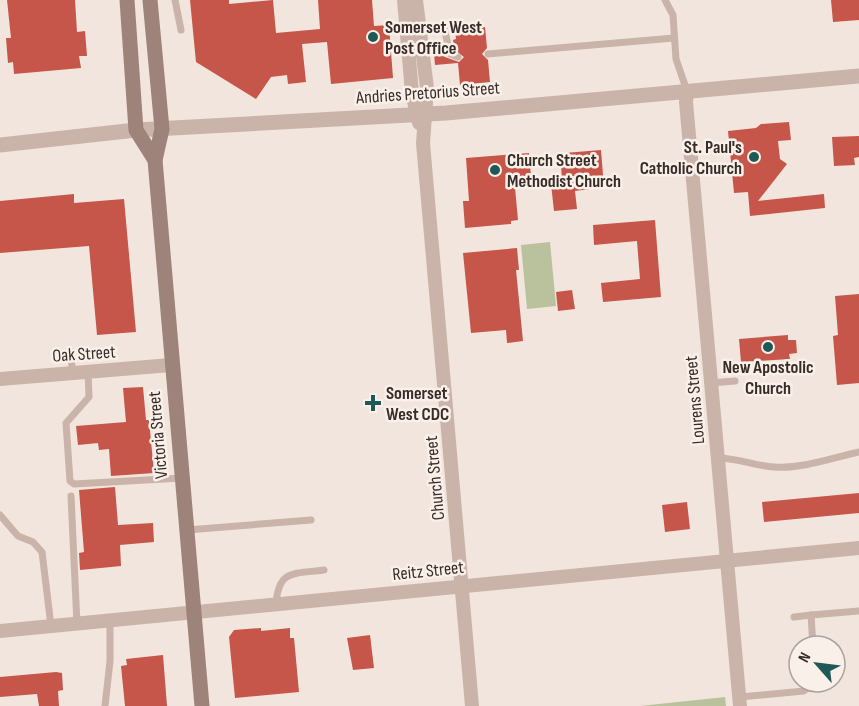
<svg xmlns="http://www.w3.org/2000/svg" width="859" height="706" font-family="'Sofia Sans Condensed',sans-serif">
<rect width="100%" height="100%" fill="#f2e5dd"/>
<g fill="#bac19d">
<polygon points="550,242 556,306 527,309 521,245"/>
<polygon points="725,697 726,706 640,706"/>
</g>
<g fill="#c55649">
<polygon points="7,0 75,0 77,32 85,31 87,56 79,56 81,68 14,74 13,62 8,63 6,38 11,38"/>
<polygon points="190,0 229,0 229,4 273,0 276,33 320,29 318,0 372,0 374,26 389,25 393,78 331,84 327,42 302,44 306,82 288,84 287,75 271,77 256,99 196,62"/>
<polygon points="831,0 859,0 859,20 833,22"/>
<polygon points="485,27 487,48 482,54 488,60 490,82 460,85 458,63 435,65 433,42 441,41 445,57 459,62 464,57 455,50 453,40 456,39 455,30"/>
<polygon points="789,122 791,140 778,141 780,159 787,164 758,201 824,194 825,208 750,216 748,192 734,193 728,131 756,128 761,124"/>
<polygon points="859,136 859,157 854,158 855,165 834,166 832,137"/>
<polygon points="601,150 604,187 575,191 577,209 554,211 551,184 562,183 561,161 565,160 564,153"/>
<polygon points="529,153 531,176 514,177 518,220 511,221 511,224 465,228 463,201 469,201 466,158"/>
<polygon points="74,194 74,203 124,199 136,332 97,335 89,246 0,253 0,201"/>
<polygon points="655,220 661,297 603,302 601,283 640,279 637,241 594,245 593,225"/>
<polygon points="517,248 519,270 516,270 523,341 507,343 506,330 471,333 463,253"/>
<polygon points="572,290 575,309 558,311 556,292"/>
<polygon points="859,294 859,383 837,385 833,336 838,335 835,296"/>
<polygon points="788,335 788,340 796,340 797,353 789,354 790,359 741,362 739,339"/>
<polygon points="143,387 146,420 149,420 154,473 111,476 109,449 99,450 98,443 78,445 76,426 126,422 123,388"/>
<polygon points="115,487 118,525 153,523 154,542 120,545 121,566 80,570 79,553 84,552 79,490"/>
<polygon points="859,493 859,513 764,522 762,502"/>
<polygon points="687,502 690,529 665,532 662,505"/>
<polygon points="261,628 261,631 290,628 290,638 294,638 299,692 235,698 229,637 234,630"/>
<polygon points="370,635 374,668 353,670 347,638"/>
<polygon points="163,655 167,706 125,706 121,666 127,665 126,659"/>
<polygon points="56,672 62,673 63,690 58,691 59,706 39,706 37,694 0,697 0,677"/>
</g>
<g fill="none" stroke-linecap="round" stroke-linejoin="round">
<g stroke="#cab4a9" stroke-width="7">
<polyline points="175,0 181,30"/>
<polyline points="665,0 673,15 676,59 687,91"/>
<polyline points="422,36 431,27 444,27 450,54 458,57"/>
<polyline points="488,54 674,38"/>
<polyline points="70,351 73,373"/>
<polyline points="88,372 89,397 66,423 70,481 74,484 182,478"/>
<polyline points="711,383 735,381"/>
<path d="M718,458C738,458 755,466 774,467C802,469 832,458 859,452"/>
<polyline points="71,496 77,624"/>
<polyline points="0,515 18,536 33,542 42,552 51,626"/>
<polyline points="187,530 311,520"/>
<path d="M276,605C278,569 294,574 324,570"/>
<polyline points="794,617 811,615"/>
<polyline points="813,646 811,615 859,611"/>
<polyline points="740,697 804,691 814,682"/>
<polyline points="105,706 110,661 110,620"/>
</g>
<g stroke="#cab4a9" stroke-width="14">
<polyline points="404,0 412,93 419,123"/>
<polyline points="416,0 427,88 423,143 472,706"/>
<polyline points="687,91 686,102 740,706"/>
<polyline points="0,379 171,365"/>
<polyline points="0,631 859,548"/>
</g>
<polyline stroke="#cab4a9" stroke-width="15" points="0,145 136,130 446,113 859,76"/>
<g stroke="#9e837a" stroke-width="15">
<polyline points="127,0 136,130 155,160"/>
<polyline points="150,0 162,129 155,160 202,706"/>
</g>
</g>
<g fill="#1f5955" stroke="#faf0ea" stroke-width="2">
<circle cx="373" cy="37" r="6"/>
<circle cx="754" cy="157" r="6"/>
<circle cx="495" cy="170" r="6"/>
<circle cx="768" cy="347" r="6"/>
<path d="M370 394h6v6h6v6h-6v6h-6v-6h-6v-6h6z"/>
</g>
<g text-anchor="middle" dominant-baseline="central" stroke-width="5" stroke-linejoin="round" paint-order="stroke">
<g font-size="18" font-weight="bold" fill="#382c29" stroke="#faf0ea" text-anchor="start">
<text x="385" y="27">Somerset West<tspan x="385" dy="21">Post Office</tspan></text>
<text x="742" y="147" text-anchor="end">St. Paul's<tspan x="742" dy="21">Catholic Church</tspan></text>
<text x="507" y="160">Church Street<tspan x="507" dy="21">Methodist Church</tspan></text>
<text x="768" y="367" text-anchor="middle">New Apostolic<tspan x="768" dy="21">Church</tspan></text>
<text x="386" y="393">Somerset<tspan x="386" dy="21">West CDC</tspan></text>
</g>
<g font-size="18" fill="#382c29" stroke="#faf0ea">
<text transform="translate(428 93) rotate(-4)">Andries Pretorius Street</text>
<text transform="translate(84 354) rotate(-4)">Oak Street</text>
<text transform="translate(695 400) rotate(-95)">Lourens Street</text>
<text transform="translate(158 435) rotate(-95)">Victoria Street</text>
<text transform="translate(435 478) rotate(-95)">Church Street</text>
<text transform="translate(428 571) rotate(-6)">Reitz Street</text>
</g>
</g>
<g transform="translate(817 664) rotate(298)"><circle r="28" fill="#faf0ea" stroke="#aca29d" stroke-width="1.5"/>
<path d="M0-4.5L10 22L0 15L-10 22Z" fill="#1f5955"/>
<text y="-9" font-size="16" font-weight="bold" text-anchor="middle" fill="#382c29">N</text>
</g>
</svg>
